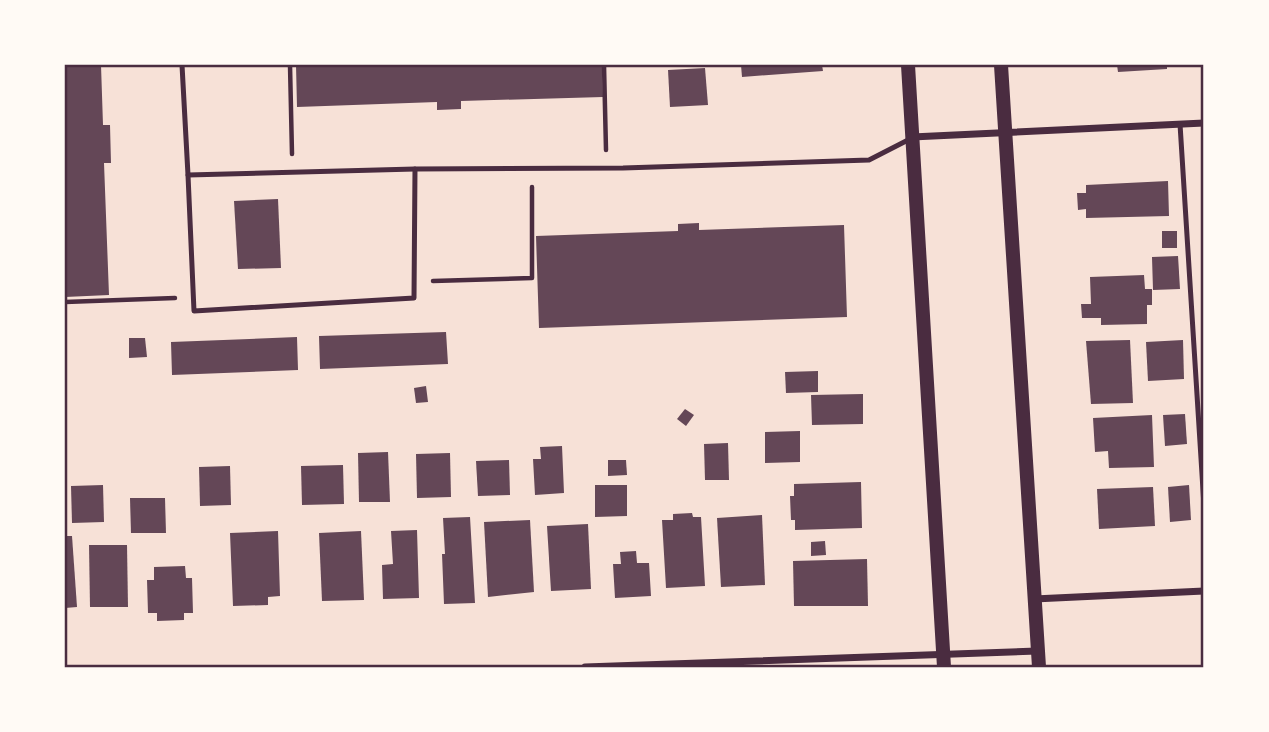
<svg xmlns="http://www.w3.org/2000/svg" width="1269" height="732" font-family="Signika,sans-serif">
<rect width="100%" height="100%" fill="#f7e1d7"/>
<g fill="#644757">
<polygon points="65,65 101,65 103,125 110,125 111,163 104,163 109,295 65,297"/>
<polygon points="296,65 602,65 603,97 461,101 461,109 437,110 437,102 297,107"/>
<polygon points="741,65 822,65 823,71 742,77"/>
<polygon points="1117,65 1167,65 1167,69 1118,72"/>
<polygon points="705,68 708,105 670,107 668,70"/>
<polygon points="1168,181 1169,216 1086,218 1086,209 1078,210 1077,193 1086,193 1086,185"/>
<polygon points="278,199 281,268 238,269 234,201"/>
<polygon points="699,223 699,230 844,225 847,317 539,328 536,236 678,231 678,224"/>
<rect x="1162" y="231" width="15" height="17"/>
<polygon points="1178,256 1180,289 1153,290 1152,257"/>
<polygon points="1144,275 1145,289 1152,289 1152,305 1147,305 1147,324 1101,325 1101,318 1082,318 1081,304 1091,304 1090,277"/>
<polygon points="446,332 448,364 320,369 319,336"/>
<polygon points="297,337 298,370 172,375 171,342"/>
<polygon points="129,338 145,338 147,357 129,358"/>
<polygon points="1130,340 1133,403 1091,404 1086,341"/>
<polygon points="1183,340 1184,379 1148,381 1146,342"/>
<polygon points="818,371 818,392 786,393 785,372"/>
<polygon points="426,386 428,402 416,403 414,388"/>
<polygon points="863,394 863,424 812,425 811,395"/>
<polygon points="685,409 694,415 686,426 677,419"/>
<polygon points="1185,414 1187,444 1165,446 1163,415"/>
<polygon points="1152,415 1154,467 1109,468 1108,451 1095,452 1093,418"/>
<polygon points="800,431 800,462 765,463 765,432"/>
<polygon points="728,443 729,480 705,480 704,444"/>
<polygon points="562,446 564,493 535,495 533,459 541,459 540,447"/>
<polygon points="388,452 390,502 359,502 358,453"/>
<polygon points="450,453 451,497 417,498 416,454"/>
<polygon points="509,460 510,495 478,496 476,461"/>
<polygon points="608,460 626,460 627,475 608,476"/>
<polygon points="343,465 344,504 302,505 301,466"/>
<polygon points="230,466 231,505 200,506 199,467"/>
<polygon points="861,482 862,528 795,530 795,520 791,520 790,496 794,496 794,484"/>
<polygon points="103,485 104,522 72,523 71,486"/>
<polygon points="595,485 627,485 627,516 595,517"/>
<polygon points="1189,485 1191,520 1170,522 1168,487"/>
<polygon points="1153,487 1155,526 1099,529 1097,489"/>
<polygon points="130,498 165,498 166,533 131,533"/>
<polygon points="692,513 693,517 701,517 705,586 666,588 662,520 673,520 673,514"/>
<polygon points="762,515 765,585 721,587 717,518"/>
<polygon points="470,517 475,603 444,604 442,554 445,554 443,518"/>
<polygon points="530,520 534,592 488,597 484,522"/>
<polygon points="588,524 591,589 551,591 547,526"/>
<polygon points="417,530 419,598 383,599 382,565 393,564 391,531"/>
<polygon points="278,531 280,596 268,597 268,605 233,606 230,533"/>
<polygon points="361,531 364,600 322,601 319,533"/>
<polygon points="65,536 72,536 77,607 65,608"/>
<polygon points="825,541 826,555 811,556 811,542"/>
<polygon points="89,545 127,545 128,607 90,607"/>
<polygon points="636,551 637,563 649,563 651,596 615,598 613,564 621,564 620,552"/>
<polygon points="867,559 868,606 794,606 793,561"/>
<polygon points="185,566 186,578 192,578 193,613 184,613 184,620 157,621 157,613 148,613 147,580 154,580 154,567"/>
</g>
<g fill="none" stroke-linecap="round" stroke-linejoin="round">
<g stroke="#4a2c40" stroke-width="4.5">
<polyline points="290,65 292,154"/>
<polyline points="604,65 606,150"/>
<polyline points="433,281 532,278 532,187"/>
<polyline points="65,302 175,298"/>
</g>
<g stroke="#4a2c40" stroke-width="5">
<polyline points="182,65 188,175 415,169 623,168 869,160 910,139"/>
<polyline points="1180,124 1204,506"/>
<polyline points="188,175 194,311 414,298 415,169"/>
</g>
<g stroke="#4a2c40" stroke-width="7">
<polyline points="912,137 1204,123"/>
<polyline points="1034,599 1204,591"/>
<polyline points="585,667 1037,651"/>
</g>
<g stroke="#4a2c40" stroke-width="14">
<polyline points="908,65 944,667"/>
<polyline points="1001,65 1039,667"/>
</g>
</g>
<rect width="1269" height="732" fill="none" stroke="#fffaf5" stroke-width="133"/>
<rect x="66" y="66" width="1136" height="600" fill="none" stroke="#4a2c40" stroke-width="2.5"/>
</svg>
